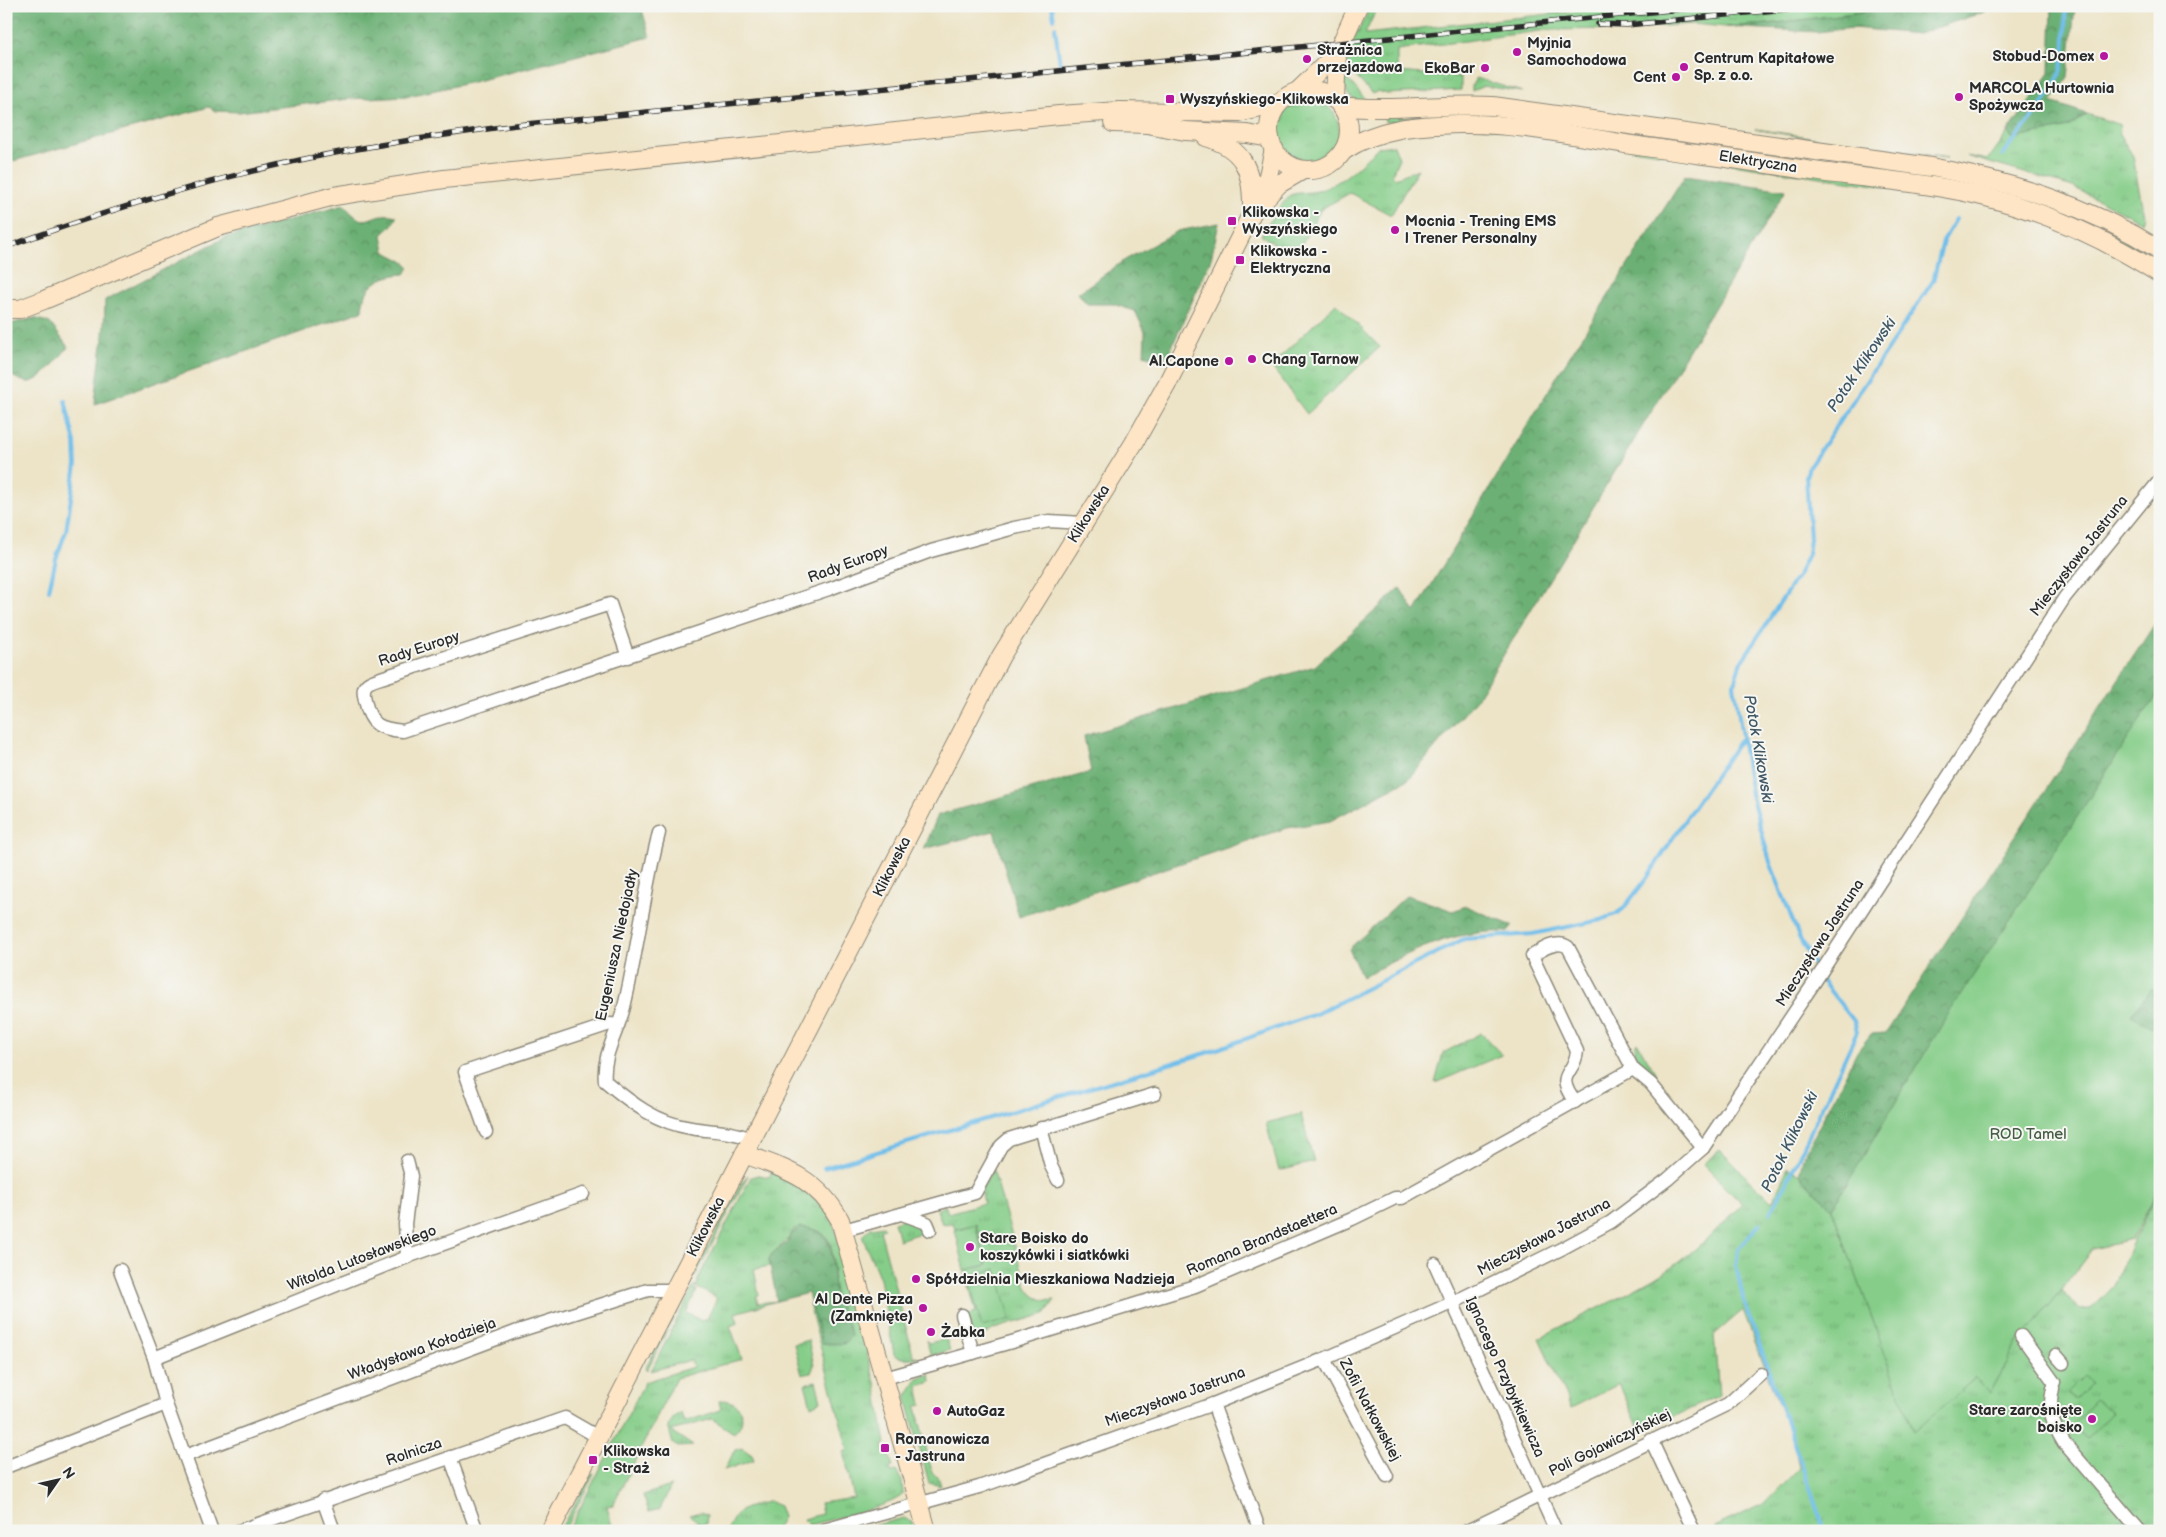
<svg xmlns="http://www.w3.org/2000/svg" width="2166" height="1537" font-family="'Balsamiq Sans',sans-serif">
<defs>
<pattern id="grass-tufts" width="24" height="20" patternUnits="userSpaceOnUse" patternTransform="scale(1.25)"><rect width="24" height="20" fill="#85cd88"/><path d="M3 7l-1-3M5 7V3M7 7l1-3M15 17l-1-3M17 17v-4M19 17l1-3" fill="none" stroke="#73b076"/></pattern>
<pattern id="forest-crowns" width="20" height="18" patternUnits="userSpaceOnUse" patternTransform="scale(1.25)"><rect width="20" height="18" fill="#6cb074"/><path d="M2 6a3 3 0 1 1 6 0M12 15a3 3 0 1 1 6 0" fill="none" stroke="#598f5f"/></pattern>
</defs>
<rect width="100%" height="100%" fill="#f6f6f2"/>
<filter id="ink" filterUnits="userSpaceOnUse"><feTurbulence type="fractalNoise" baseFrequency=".02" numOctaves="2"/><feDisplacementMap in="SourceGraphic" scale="10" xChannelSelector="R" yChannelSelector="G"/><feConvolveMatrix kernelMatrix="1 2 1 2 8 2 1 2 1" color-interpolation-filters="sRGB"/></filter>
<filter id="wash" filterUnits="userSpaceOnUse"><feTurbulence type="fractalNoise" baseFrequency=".0096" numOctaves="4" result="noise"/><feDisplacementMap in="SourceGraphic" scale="20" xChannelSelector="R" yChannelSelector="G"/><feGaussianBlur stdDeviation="1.12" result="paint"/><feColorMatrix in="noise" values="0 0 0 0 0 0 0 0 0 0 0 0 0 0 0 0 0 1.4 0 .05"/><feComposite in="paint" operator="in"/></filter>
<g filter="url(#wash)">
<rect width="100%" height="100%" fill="#ede4c8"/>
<g fill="url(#grass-tufts)" stroke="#587c5a">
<polygon points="1371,6 1378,6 1365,34 1624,6 1908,6 1769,24 1726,27 1692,24 1620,29 1547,30 1397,50 1397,72 1461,77 1461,90 1387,94 1378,91 1372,94 1347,67 1350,47"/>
<polygon points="1341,76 1350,82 1366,100 1358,102 1348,95"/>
<polygon points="1476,78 1522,92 1484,86 1472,91 1472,85"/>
<circle cx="1308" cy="130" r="31"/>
<polygon points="1482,112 1968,181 2067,209 2160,259 2160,266 2056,212 1430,119 1385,122 1384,115"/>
<polygon points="2087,114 2120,125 2119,134 2133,156 2144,216 2142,222 2073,187 1966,156 1988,160 2008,132 2010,136 2017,139 2023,135 2068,127"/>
<polygon points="1755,129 1947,158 1844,144"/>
<path d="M1394,145L1399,158L1392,174L1395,178L1418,169L1391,215L1350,193L1321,209L1298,251L1283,250L1261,235L1274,214L1290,195C1299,192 1309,193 1318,191C1343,183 1360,165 1378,147Z"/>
<polygon points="1336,303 1380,347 1307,414 1271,366"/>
<polygon points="1481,1033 1502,1055 1435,1083 1443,1053"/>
<path d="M1637,1042L1656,1074L1651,1078C1643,1068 1630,1055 1637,1042Z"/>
<polygon points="1301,1114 1314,1162 1279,1171 1266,1123"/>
<path d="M1720,1150L1772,1202L1788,1167L1799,1175L1832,1209L1914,1431L1975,1378L1990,1393L2018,1342L2062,1290L2079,1310L2090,1309L2113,1285L2160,1185V1531H1713L1714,1527L1764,1504L1799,1468L1795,1447L1743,1310L1714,1335L1719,1395L1659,1424L1638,1426L1619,1384L1571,1408L1539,1338C1577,1318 1617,1300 1655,1278C1687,1259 1717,1231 1742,1204L1703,1164Z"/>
<path d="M993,1169L1026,1285C1032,1297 1041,1302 1055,1300L1045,1314L994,1329L975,1342L966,1315L976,1312L965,1270L987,1265L976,1224L955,1229L953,1223L942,1224L937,1210L945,1205L948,1213L984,1203L981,1190Z"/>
<path d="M771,1171L801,1184L832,1218L870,1353L867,1354L876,1386L886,1444L883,1445L885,1452L888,1451L893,1467L890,1468L891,1472L896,1471L902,1481L903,1494C892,1507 828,1520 809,1525L803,1519L822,1514L820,1503L854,1498L844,1452L848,1450L809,1304L811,1303L822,1343H840L850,1329C843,1317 836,1304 834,1289C831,1257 841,1224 794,1229C786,1246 777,1246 769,1259L770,1266L754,1269L759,1295L756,1296L758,1303L777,1301L735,1313L738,1323L730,1326L742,1359L676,1378L613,1505L607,1506L613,1531H568L645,1382L693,1367L691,1360L651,1371L693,1288L697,1290L686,1313L702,1321L707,1319L717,1298L694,1286H697L698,1279L751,1177L758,1175L770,1177Z"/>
<polygon points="748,1175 695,1277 693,1276 741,1183"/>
<polygon points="904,1219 921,1224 926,1231 899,1240 894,1222"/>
<path d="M883,1226L885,1228L880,1230L913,1354L914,1356L919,1357C910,1359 902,1360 894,1354L880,1279L862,1236L871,1228Z"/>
<polygon points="688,1286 690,1286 647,1370 645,1369"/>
<polygon points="946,1339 950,1350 931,1356 926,1340 929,1343"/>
<polygon points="808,1340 814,1365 811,1373 802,1375 794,1344"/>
<polygon points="930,1374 931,1382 918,1386 922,1404 916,1407 932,1472 939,1479 941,1486 929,1483 906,1397 918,1378"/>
<polygon points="816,1381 821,1401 811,1406 805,1384"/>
<path d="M724,1400L734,1403C744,1412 745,1423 734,1433L712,1419L671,1431L693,1446L678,1447L673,1444L668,1426L675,1416L681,1413L684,1422L721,1410L719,1401Z"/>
<polygon points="742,1448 752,1455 754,1460 724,1470 735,1450"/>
<polygon points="592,1474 594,1474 564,1531 559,1531"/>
<polygon points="671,1486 660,1509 649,1512 643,1495"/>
<path d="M769,1501L779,1506L783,1517L775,1531H727C738,1506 745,1509 769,1501Z"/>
<polygon points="701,1512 707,1515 706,1523 679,1531 666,1531 699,1522 689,1515"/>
<polygon points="904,1518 912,1522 915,1531 864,1531 864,1528"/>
</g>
<g fill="url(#forest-crowns)" stroke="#4c6e50">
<polygon points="6,6 641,6 650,37 473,82 408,96 348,99 239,112 215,111 209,107 6,163"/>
<polygon points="1908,6 1983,6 1984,12 1918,34 1853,28 1817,32 1726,27 1769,24"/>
<polygon points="2052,6 2075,6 2068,78 2051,102 2087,114 2068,127 2013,139 2008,132 2050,73"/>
<polygon points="1685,176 1786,190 1478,697 1409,779 1330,821 1287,828 1019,917 994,831 924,849 938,815 1091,772 1084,736 1315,666 1400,588 1415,612 1559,373"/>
<path d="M344,205C369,235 367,209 397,216L392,225L382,235L385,251C392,257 403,259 410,267L405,274C380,275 363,286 362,311L95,404C98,369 105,335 105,300L224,238Z"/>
<polygon points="1219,223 1211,259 1165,362 1144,355 1145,332 1135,311 1113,304 1087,304 1078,293 1125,260 1178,231"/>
<path d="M34,318L50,323L68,347C61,356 40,383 28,382C21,382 13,376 6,373V325Z"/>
<polygon points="2160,616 2160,690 1949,1013 1832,1209 1799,1175 1803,1158 1857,1052 1871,1034 1886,1033"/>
<path d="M1407,895L1453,911L1466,906L1513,926L1508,932C1452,929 1411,952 1362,977L1349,949Z"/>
<polygon points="2151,989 2160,995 2160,1032 2131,1015"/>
<path d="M800,1227C843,1230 828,1264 835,1292C838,1308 849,1321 851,1336L844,1344L822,1343L808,1293L777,1301L769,1259C772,1251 778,1250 784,1245C791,1239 791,1231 800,1227Z"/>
</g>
<g fill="#85cd88" stroke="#587c5a">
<polygon points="2160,690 2160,995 2151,989 2131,1015 2160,1032 2160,1185 2132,1240 2092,1249 2062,1290 2019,1341 1990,1393 1975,1378 1914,1432 1832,1209 1949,1013"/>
<polygon points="975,1224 986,1265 965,1270 955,1230"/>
<polygon points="996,1269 1011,1319 982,1327 968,1277"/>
<polygon points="2084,1376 2092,1383 2075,1400 2067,1393"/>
<polygon points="2096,1399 2111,1413 2087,1439 2072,1425"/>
</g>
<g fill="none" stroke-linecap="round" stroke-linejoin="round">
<g stroke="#70beea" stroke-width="4">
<polyline points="1052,6 1054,19"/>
<polyline points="1055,27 1060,65"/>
<path d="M2002,156C2018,134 2053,97 2060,72C2066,52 2066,28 2065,6"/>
<polyline points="49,590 56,559 66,531 76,465 75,443 65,400"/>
<polyline points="824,1168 1206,1053 1318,1013 1464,939 1533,934 1601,920 1616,914 1623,909 1647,878 1688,815 1741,739"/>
<polyline points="1770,1213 1790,1176 1857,1032 1854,1021 1823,982 1799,937 1770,862 1751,794 1734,684 1740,664 1798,575 1808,554 1810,539 1806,476 1809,467 1933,281 1943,241 1956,219"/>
<polyline points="1760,1223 1738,1249 1736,1266 1743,1298 1825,1531"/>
</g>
</g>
</g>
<g filter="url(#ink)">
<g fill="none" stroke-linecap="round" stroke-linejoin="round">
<g stroke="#8c887a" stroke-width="15">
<g id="street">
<path d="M628,657L610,604L384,677C378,679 369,681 366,685C362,690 364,695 365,700C370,725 379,729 403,731L829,589L931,551L1014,528L1049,521L1083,523"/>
<path d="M659,833C644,890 638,949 624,1007C618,1032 602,1055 605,1081C631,1103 657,1123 691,1128C714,1132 729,1130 752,1139"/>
<path d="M1575,1102C1553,1072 1575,1076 1577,1051L1532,956C1541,950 1557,939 1568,947L1633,1069L1651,1084L1703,1148"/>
<polyline points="1041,1128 1051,1166 1058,1180"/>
<polyline points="486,1132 465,1072 610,1024 618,1025"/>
<polyline points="902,1214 927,1223 930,1230"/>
<polyline points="844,1230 975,1193 1001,1146 1009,1139 1155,1094"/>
<polyline points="407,1257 405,1224 411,1176 407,1161"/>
<polyline points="1435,1264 1556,1531"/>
<polyline points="120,1270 154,1358 166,1404 212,1531"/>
<polyline points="962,1315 973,1353"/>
<polyline points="2021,1336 2054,1382"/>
<polyline points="2056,1355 2063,1363"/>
<polyline points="154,1358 407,1257 583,1194"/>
<polyline points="1324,1359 1387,1476"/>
<polyline points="885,1378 1015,1341 1195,1286 1352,1219 1395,1198 1402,1198 1633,1069"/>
<path d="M2053,1388C2048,1412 2051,1422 2064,1443L2140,1531"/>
<polyline points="1213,1404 1260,1531"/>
<polyline points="1651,1440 1694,1531"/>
<polyline points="185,1456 515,1332 648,1290 674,1290"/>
<polyline points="450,1457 477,1531"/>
<polyline points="6,1467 166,1404"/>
<polyline points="323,1500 334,1531"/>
<polyline points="238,1531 565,1418 598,1437"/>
<polyline points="820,1531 979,1487 1213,1404 1324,1359 1454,1302 1563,1248 1611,1222 1668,1179 1703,1148 1814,983 2065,597 2160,480"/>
<polyline points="1467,1531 1728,1404 1761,1374"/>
</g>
</g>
<g stroke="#8c887a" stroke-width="20">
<g id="secondary">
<circle cx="1309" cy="130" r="40"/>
<polyline points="1298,91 1337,53"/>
<polyline points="1335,100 1337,53 1358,6"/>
<path d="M1341,106C1391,112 1442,103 1493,106L1931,167C2015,183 2087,205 2160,250"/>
<polyline points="1113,123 1147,124 1185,131 1247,134 1270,138"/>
<path d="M1206,137C1243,148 1252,169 1252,205"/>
<path d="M1343,151C1380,127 1418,125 1461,124C1516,123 1571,135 1625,144C1685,153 1746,160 1806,170C1866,179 1931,182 1990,198C2051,214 2107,240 2160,274"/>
<polyline points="1262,202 1279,184 1303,170"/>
<polyline points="6,309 20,309 44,300 218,227 334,196 444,179 1059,115 1120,111 1239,113 1278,104"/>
<path d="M744,1154C786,1169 817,1178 840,1220L927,1531"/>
<polyline points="550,1531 1001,656 1134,443 1167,384 1252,213 1268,176 1274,149"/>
</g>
</g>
<use href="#street" stroke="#fff" stroke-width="12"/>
<use href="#secondary" stroke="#fde5c5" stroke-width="18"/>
<g stroke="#2b2b2b" stroke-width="5.5">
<g id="rail">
<polyline points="1598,24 1627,25 1817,6"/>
<path d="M6,247C102,212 200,182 300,160C371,145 444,135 516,125L1711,6"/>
</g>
</g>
<use href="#rail" stroke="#f6f6f2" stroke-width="4" stroke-dasharray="11" stroke-linecap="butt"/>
</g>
</g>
<g fill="#b5179e" stroke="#f6f6f2" stroke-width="2">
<circle cx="1517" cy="52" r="5"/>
<circle cx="2104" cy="56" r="5"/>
<circle cx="1307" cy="59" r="5"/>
<circle cx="1684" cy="67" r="5"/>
<circle cx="1485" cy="68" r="5"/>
<circle cx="1676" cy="77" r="5"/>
<circle cx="1959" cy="97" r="5"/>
<rect x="1165" y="94" width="10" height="10" rx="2.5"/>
<rect x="1227" y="216" width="10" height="10" rx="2.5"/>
<circle cx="1395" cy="230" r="5"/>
<rect x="1235" y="255" width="10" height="10" rx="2.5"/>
<circle cx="1252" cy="359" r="5"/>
<circle cx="1229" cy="361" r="5"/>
<circle cx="970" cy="1247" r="5"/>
<circle cx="916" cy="1279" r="5"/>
<circle cx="923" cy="1308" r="5"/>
<circle cx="931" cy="1332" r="5"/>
<circle cx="937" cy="1411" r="5"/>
<circle cx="2092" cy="1419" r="5"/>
<rect x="880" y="1443" width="10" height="10" rx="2.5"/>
<rect x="588" y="1455" width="10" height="10" rx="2.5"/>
</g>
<g text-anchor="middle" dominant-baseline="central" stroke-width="4" stroke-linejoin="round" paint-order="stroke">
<g font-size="15" font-weight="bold" fill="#2b2b2b" stroke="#f6f6f2" text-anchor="start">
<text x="1527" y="43">Myjnia<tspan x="1527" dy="17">Samochodowa</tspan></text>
<text x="1317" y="50">Strażnica<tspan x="1317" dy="17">przejazdowa</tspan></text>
<text x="2094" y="56" text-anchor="end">Stobud-Domex</text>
<text x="1694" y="58">Centrum Kapitałowe<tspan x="1694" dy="17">Sp. z o.o.</tspan></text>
<text x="1475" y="68" text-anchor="end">EkoBar</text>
<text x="1666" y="77" text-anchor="end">Cent</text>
<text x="1969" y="88">MARCOLA Hurtownia<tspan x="1969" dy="17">Spożywcza</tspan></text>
<text x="1180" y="99">Wyszyńskiego-Klikowska</text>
<text x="1242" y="212">Klikowska -<tspan x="1242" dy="17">Wyszyńskiego</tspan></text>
<text x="1405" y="221">Mocnia - Trening EMS<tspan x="1405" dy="17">| Trener Personalny</tspan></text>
<text x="1250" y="251">Klikowska -<tspan x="1250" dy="17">Elektryczna</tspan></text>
<text x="1262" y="359">Chang Tarnow</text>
<text x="1219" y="361" text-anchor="end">Al.Capone</text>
<text x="980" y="1238">Stare Boisko do<tspan x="980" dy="17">koszykówki i siatkówki</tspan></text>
<text x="926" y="1279">Spółdzielnia Mieszkaniowa Nadzieja</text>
<text x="913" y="1299" text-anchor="end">Al Dente Pizza<tspan x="913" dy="17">(Zamknięte)</tspan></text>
<text x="941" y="1332">Żabka</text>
<text x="2082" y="1410" text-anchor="end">Stare zarośnięte<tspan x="2082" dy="17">boisko</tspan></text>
<text x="947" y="1411">AutoGaz</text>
<text x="895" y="1439">Romanowicza<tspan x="895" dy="17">- Jastruna</tspan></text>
<text x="603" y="1451">Klikowska<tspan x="603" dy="17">- Straż</tspan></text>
</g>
<g font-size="15" fill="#2b2b2b" stroke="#f6f6f2">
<text transform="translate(1758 162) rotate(9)">Elektryczna</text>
<text transform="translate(1089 514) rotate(-58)">Klikowska</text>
<text transform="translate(2079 556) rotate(-52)">Mieczysława Jastruna</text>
<text transform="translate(848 564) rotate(-20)">Rady Europy</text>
<text transform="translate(419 649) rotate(-18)">Rady Europy</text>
<text transform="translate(892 867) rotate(-63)">Klikowska</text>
<text transform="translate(1820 943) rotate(-57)">Mieczysława Jastruna</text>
<text transform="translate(617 945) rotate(-78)">Eugeniusza Niedojadły</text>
<text transform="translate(706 1227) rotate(-63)">Klikowska</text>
<text transform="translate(1544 1237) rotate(-28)">Mieczysława Jastruna</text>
<text transform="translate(1262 1240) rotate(-23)">Romana Brandstaettera</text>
<text transform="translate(362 1258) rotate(-21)">Witolda Lutosławskiego</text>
<text transform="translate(422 1349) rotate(-20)">Władysława Kołodzieja</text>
<text transform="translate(1505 1377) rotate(66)">Ignacego Przybyłkiewicza</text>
<text transform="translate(1175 1397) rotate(-20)">Mieczysława Jastruna</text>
<text transform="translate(1370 1410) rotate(62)">Zofii Nałkowskiej</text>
<text transform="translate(1610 1443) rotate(-26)">Poli Gojawiczyńskiej</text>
<text transform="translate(414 1452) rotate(-19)">Rolnicza</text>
</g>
<g font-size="15" fill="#465c47" stroke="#f6f6f2">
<text x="2028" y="1134">ROD Tamel</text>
</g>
<g font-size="16" font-style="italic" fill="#405764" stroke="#f6f6f2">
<text transform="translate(1862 365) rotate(-56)">Potok Klikowski</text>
<text transform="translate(1758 749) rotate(80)">Potok Klikowski</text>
<text transform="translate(1790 1142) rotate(-64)">Potok Klikowski</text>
</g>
</g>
<rect width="2166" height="1537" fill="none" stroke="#f6f6f2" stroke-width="25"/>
<g transform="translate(58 1480) rotate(56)" stroke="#f6f6f2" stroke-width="4" paint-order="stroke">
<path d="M0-4L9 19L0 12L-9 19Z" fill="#2b2b2b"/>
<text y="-8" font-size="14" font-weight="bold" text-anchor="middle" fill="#2b2b2b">N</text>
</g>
</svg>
